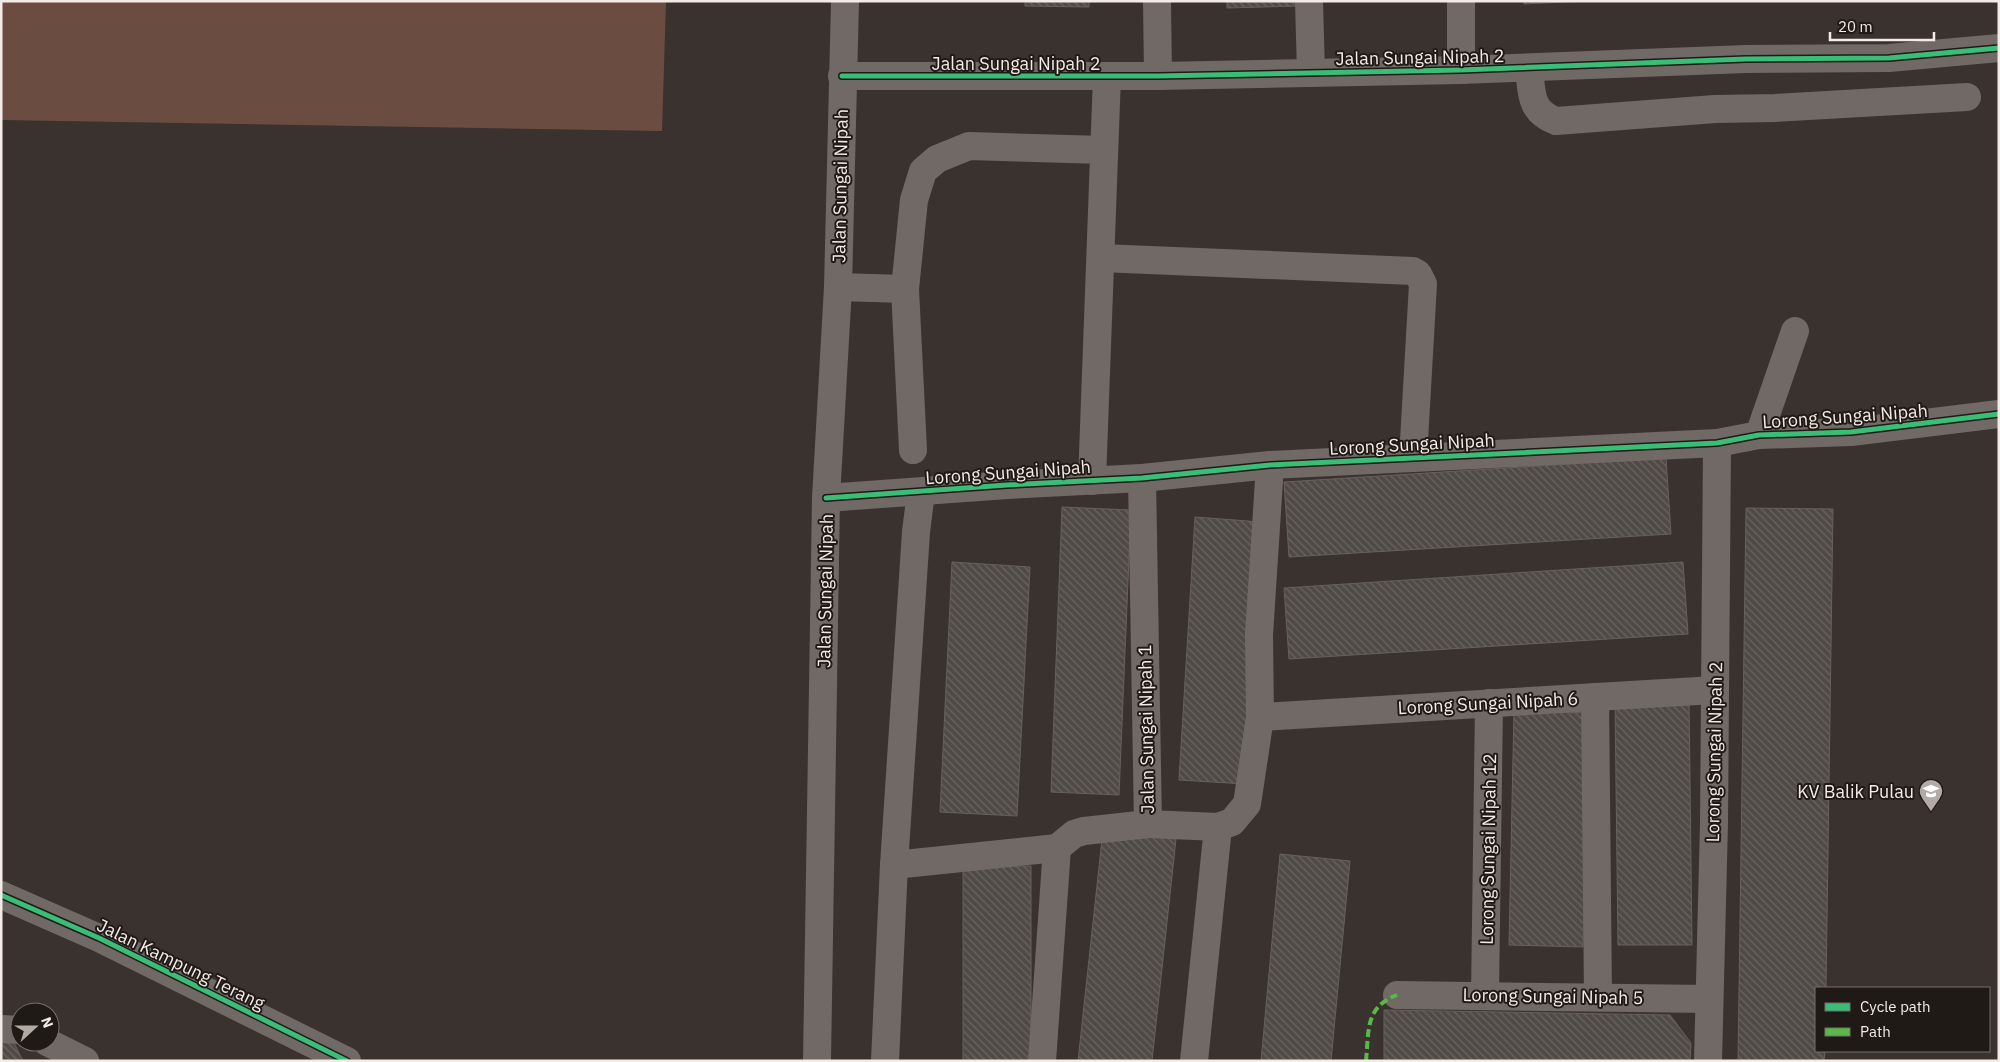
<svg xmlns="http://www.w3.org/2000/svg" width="2000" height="1062" font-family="'IBM Plex Sans',sans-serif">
<defs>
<pattern id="building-back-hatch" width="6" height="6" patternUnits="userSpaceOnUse" patternTransform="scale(1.25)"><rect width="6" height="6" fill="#504a46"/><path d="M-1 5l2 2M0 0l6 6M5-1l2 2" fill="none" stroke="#6a6461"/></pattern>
</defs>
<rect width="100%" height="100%" fill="#3a322e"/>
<polygon fill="#6a4d40" points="1,1 666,1 662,131 1,120"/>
<g fill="url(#building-back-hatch)" stroke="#67605d">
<polygon points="1025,1 1089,1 1089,7 1025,6"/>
<polygon points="1227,1 1298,1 1298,6 1227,8"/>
<polygon points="1524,1 1583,1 1524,4"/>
<polygon points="1666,458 1671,534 1289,557 1284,482"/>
<polygon points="1062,507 1131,510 1119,795 1051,792"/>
<polygon points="1746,508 1833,509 1826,988 1816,988 1816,1051 1825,1051 1824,1061 1738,1061"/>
<polygon points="1195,517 1261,522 1246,784 1179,780"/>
<polygon points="952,562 1030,567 1017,816 940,812"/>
<polygon points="1683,562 1688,634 1289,659 1284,588"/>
<polygon points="1689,699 1692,945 1618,945 1615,700"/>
<polygon points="1514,710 1588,713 1583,947 1509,945"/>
<polygon points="1103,830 1176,839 1152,1061 1078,1061"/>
<polygon points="1280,854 1350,861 1331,1061 1261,1061"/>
<rect x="963" y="866" width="68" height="195"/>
<polygon points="1384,1010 1670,1015 1691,1043 1690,1061 1384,1061"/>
<polygon points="7,1029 23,1061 1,1061 1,1032"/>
</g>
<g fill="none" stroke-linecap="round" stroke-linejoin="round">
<g stroke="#706966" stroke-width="28">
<polyline points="1157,1 1158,76"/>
<polyline points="1309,1 1311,73"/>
<path d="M1529,68C1532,92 1529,111 1556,121L1715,109L1775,108L1967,97"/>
<polyline points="1461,70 1461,1"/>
<polyline points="842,76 1158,76 1461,70 1746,59 1889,58 1999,48"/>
<polyline points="1101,258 1413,271 1418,274 1423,284 1413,458"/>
<polyline points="838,287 905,289"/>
<polyline points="1759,435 1795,331"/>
<polyline points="913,450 905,289 914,200 923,171 937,159 969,146 1104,150"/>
<polyline points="1142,478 1148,824 1218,827 1194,1061"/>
<polyline points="1092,481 1107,76"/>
<polyline points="826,498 1007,485 1142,478 1270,465 1717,443 1759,435 1851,432 1999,414"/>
<polyline points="1595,697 1598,996"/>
<polyline points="1260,717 1715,690"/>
<polyline points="1218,827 1232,822 1247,804 1260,717 1259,635 1270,465"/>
<polyline points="894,865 1057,848 1074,834 1084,831 1148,824"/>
<polyline points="1397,995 1709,999"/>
<polyline points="1485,995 1489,703"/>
<polyline points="1,1029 20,1030"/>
<polyline points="47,1042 85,1061"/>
<polyline points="817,1061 826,498 838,287 845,1"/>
<polyline points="885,1061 894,865 916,532 921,492"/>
<polyline points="1042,1061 1057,848"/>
<polyline points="1708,1061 1714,823 1717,443"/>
</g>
<polyline stroke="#716965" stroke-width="28" points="1,895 99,938 347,1061"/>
<path stroke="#58b947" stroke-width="4" stroke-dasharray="8 4" stroke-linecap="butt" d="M1366,1061C1369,1030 1365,1007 1397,995"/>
<g stroke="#201a17" stroke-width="8">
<g id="cycleway">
<polyline points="842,76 1158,76 1461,70 1746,59 1889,58 1999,48"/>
<polyline points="826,498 1007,485 1142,478 1270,465 1717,443 1759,435 1851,432 1999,414"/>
<polyline points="1,895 99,938 347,1061"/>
</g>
</g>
<use href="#cycleway" stroke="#3abd76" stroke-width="5"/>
</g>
<defs>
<g id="university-pin" transform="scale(1.25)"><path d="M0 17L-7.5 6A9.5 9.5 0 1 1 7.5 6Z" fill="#b3aaa6" stroke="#201a17"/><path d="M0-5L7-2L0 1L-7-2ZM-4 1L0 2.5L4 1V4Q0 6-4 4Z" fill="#fff"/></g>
</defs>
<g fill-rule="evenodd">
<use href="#university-pin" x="1931" y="791"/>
</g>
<g text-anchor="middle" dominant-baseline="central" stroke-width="4" stroke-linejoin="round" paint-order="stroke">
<g font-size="18" fill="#f4ebe7" stroke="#201a17">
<text transform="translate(1420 57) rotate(-1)">Jalan Sungai Nipah 2</text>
<text x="1016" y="63">Jalan Sungai Nipah 2</text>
<text transform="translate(840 186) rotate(-89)">Jalan Sungai Nipah</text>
<text transform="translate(1845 416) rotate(-4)">Lorong Sungai Nipah</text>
<text transform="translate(1412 444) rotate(-3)">Lorong Sungai Nipah</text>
<text transform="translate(1008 472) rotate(-4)">Lorong Sungai Nipah</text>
<text transform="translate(825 591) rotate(-89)">Jalan Sungai Nipah</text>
<text transform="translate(1488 703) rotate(-3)">Lorong Sungai Nipah 6</text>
<text transform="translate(1146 729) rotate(-91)">Jalan Sungai Nipah 1</text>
<text transform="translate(1714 752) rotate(-89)">Lorong Sungai Nipah 2</text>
<text transform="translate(1488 849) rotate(-89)">Lorong Sungai Nipah 12</text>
<text transform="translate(181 964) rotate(26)">Jalan Kampung Terang</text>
<text transform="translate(1553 996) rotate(1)">Lorong Sungai Nipah 5</text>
</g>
<g font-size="18" fill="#f4ebe7" stroke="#201a17" text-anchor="end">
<text x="1914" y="791">KV Balik Pulau</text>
</g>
</g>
<rect width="2000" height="1062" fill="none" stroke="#f4ebe7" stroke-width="5"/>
<rect x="1815" y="987" width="175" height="65" fill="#201a17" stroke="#756e6a"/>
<rect x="1825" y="1003" width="25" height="8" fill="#3abd76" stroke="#756e6a"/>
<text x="1860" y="1012" font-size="15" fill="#f4ebe7">Cycle path</text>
<rect x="1825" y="1028" width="25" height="8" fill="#58b947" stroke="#756e6a"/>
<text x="1860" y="1037" font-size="15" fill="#f4ebe7">Path</text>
<g transform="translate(35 1027) rotate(69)"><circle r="24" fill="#201a17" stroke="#756e6a"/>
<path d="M0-4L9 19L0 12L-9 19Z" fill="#b3aaa6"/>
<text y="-8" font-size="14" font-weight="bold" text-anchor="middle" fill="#f4ebe7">N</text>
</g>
<path d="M1830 32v8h104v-8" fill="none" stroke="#f4ebe7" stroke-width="2.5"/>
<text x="1838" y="32" font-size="15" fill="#f4ebe7" stroke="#201a17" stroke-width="4" paint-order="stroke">20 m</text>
</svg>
